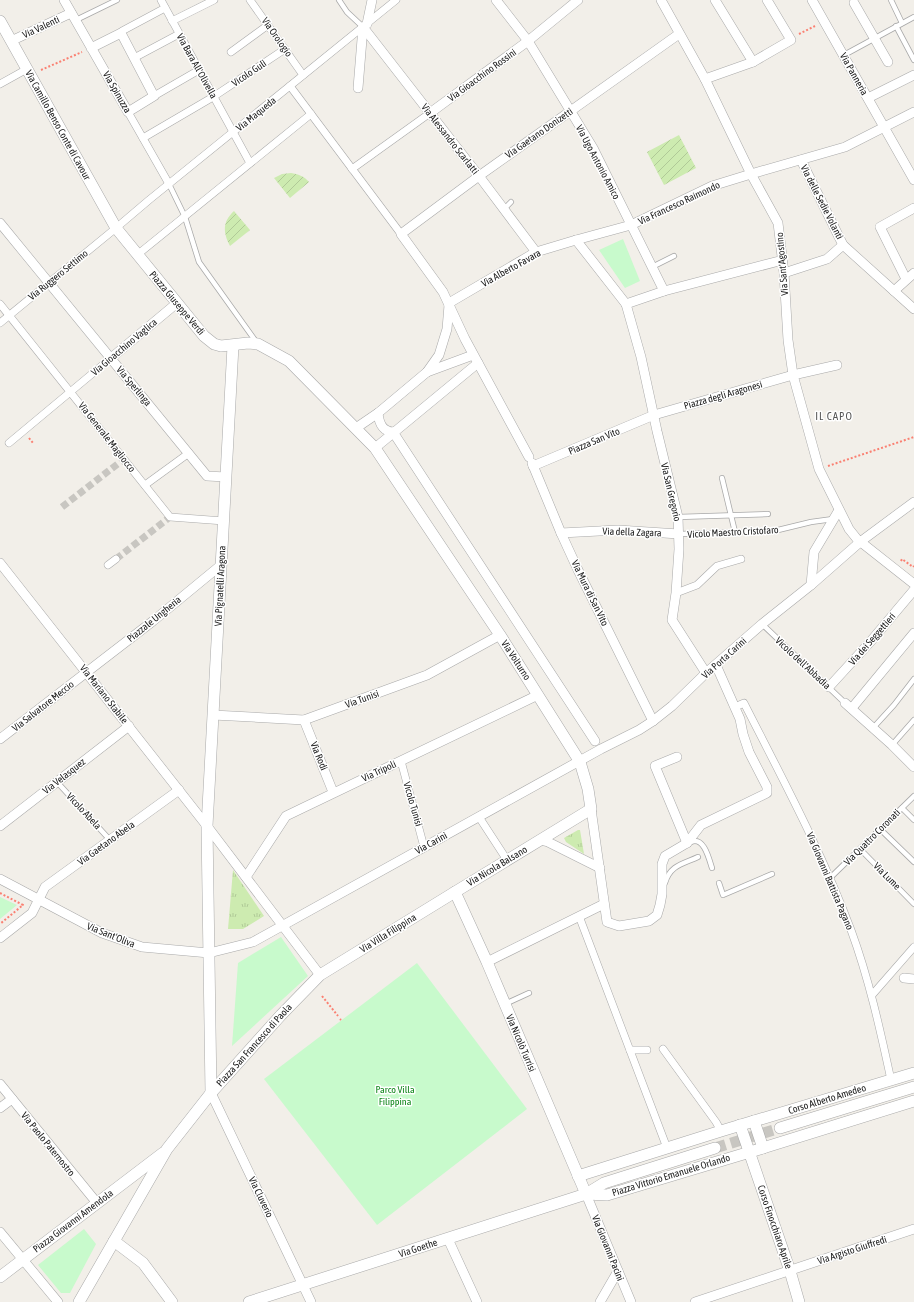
<svg xmlns="http://www.w3.org/2000/svg" width="914" height="1302" font-family="'Asap Condensed',sans-serif">
<defs>
<pattern id="grass-tufts" width="24" height="20" patternUnits="userSpaceOnUse"><rect width="24" height="20" fill="#cdebb0"/><path d="M3 7l-1-3M5 7V3M7 7l1-3M15 17l-1-3M17 17v-4M19 17l1-3" fill="none" stroke="#b0c997"/></pattern>
<pattern id="garden-furrows" width="10" height="10" patternUnits="userSpaceOnUse"><rect width="10" height="10" fill="#cdebb0"/><path d="M-1 1l2-2M0 10L10 0M9 11l2-2" fill="none" stroke="#b0c997"/></pattern>
</defs>
<rect width="100%" height="100%" fill="#f2efe9"/>
<g fill="url(#grass-tufts)">
<polygon points="578,830 580,830 584,854 566,842 564,838"/>
<polygon points="233,870 264,916 243,929 228,929"/>
</g>
<g fill="#c8facc">
<polygon points="623,239 640,281 625,288 599,250"/>
<polygon points="0,897 17,905 0,919"/>
<polygon points="281,937 308,976 232,1046 238,963"/>
<polygon points="417,963 527,1109 377,1225 264,1079"/>
<polygon points="84,1229 96,1244 70,1293 61,1293 38,1265"/>
</g>
<g fill="url(#garden-furrows)">
<polygon points="679,135 696,168 664,185 647,152"/>
<path d="M291,173C298,174 304,176 309,182L290,198L274,178L282,174Z"/>
<path d="M234,211L250,230L230,246C223,233 222,222 234,211Z"/>
</g>
<g fill="none" stroke-linecap="round" stroke-linejoin="round">
<g stroke="#c8c6c1" stroke-width="7" stroke-dasharray="7 3.5" stroke-linecap="butt">
<polyline points="62,507 124,459"/>
<polyline points="116,559 170,517"/>
</g>
<polyline stroke="#c8c6c1" stroke-width="11" stroke-dasharray="11 5.5" stroke-linecap="butt" points="715,1148 780,1128"/>
<g stroke="#a9a9a9" stroke-width="6">
<g id="service">
<polyline points="339,0 347,12 363,27"/>
<polyline points="891,0 902,23"/>
<polyline points="76,20 117,0"/>
<polyline points="896,26 914,60"/>
<polyline points="844,55 914,17"/>
<polyline points="169,184 185,217 199,262 257,343"/>
<polyline points="504,209 511,202"/>
<polyline points="652,267 674,256"/>
<polyline points="722,478 735,532"/>
<polyline points="678,517 768,514"/>
<polyline points="679,534 774,531 811,522 833,519"/>
<polyline points="762,624 845,703"/>
<polyline points="873,728 894,705 914,679"/>
<polyline points="892,745 914,720"/>
<polyline points="57,782 110,840"/>
<polyline points="902,808 914,820"/>
<polyline points="880,829 914,862"/>
<path d="M691,842C704,836 709,859 712,868"/>
<polyline points="860,849 914,904"/>
<polyline points="830,878 914,796"/>
<path d="M665,883C670,865 683,864 698,857"/>
<polyline points="719,883 723,895 772,874"/>
<polyline points="505,1004 529,993"/>
</g>
</g>
<g stroke="#a9a9a9" stroke-width="8">
<g id="pedestrian">
<polyline points="161,0 250,163"/>
<polyline points="250,0 303,75"/>
<polyline points="172,21 214,0"/>
<polyline points="121,33 122,31 165,8"/>
<polyline points="231,52 268,25"/>
<polyline points="134,58 179,34"/>
<polyline points="0,84 27,69"/>
<polyline points="290,86 401,234"/>
<polyline points="154,96 199,70"/>
<polyline points="128,112 169,184"/>
<polyline points="143,138 213,97 285,49"/>
<polyline points="352,169 430,113"/>
<polyline points="137,255 311,114"/>
<polyline points="0,304 170,517 224,521"/>
<polyline points="0,323 116,228 149,200 396,0"/>
<polyline points="9,443 111,358"/>
<polyline points="145,485 189,453"/>
<polyline points="108,565 116,559"/>
<polyline points="676,593 697,585 717,566 741,559"/>
<path d="M735,707L744,703C782,778 822,852 851,930C869,979 880,1029 891,1080"/>
<polyline points="401,761 424,847"/>
<polyline points="479,817 507,860"/>
<polyline points="579,916 667,1148"/>
<polyline points="872,995 914,947"/>
<polyline points="663,1049 716,1122 721,1131"/>
<polyline points="630,1050 647,1050"/>
</g>
</g>
<g stroke="#a9a9a9" stroke-width="10">
<g id="minor">
<polyline points="64,0 128,112 154,96 121,33 91,48"/>
<polyline points="496,0 528,41 593,148 664,291"/>
<polyline points="661,0 705,79 751,174 778,223 784,273 788,340 793,375 819,469 849,529 857,539 914,584"/>
<polyline points="715,0 753,62"/>
<polyline points="812,0 914,180"/>
<polyline points="854,3 888,62"/>
<polyline points="367,24 372,0"/>
<polyline points="363,27 479,176 536,252"/>
<polyline points="11,41 71,13"/>
<polyline points="705,79 753,62 791,40 767,0"/>
<polyline points="358,88 363,27"/>
<polyline points="868,98 914,75"/>
<polyline points="430,113 528,41 578,0"/>
<polyline points="801,160 843,245 914,309"/>
<polyline points="0,223 207,476 226,477"/>
<polyline points="576,240 626,304 664,291 783,260"/>
<polyline points="784,273 827,259 843,245"/>
<polyline points="906,279 880,227 914,208"/>
<polyline points="894,291 914,273"/>
<polyline points="449,303 536,252 576,240 631,225 712,186 751,174 845,147 914,112"/>
<polyline points="626,304 641,357 657,431 678,517 679,549 676,593 672,620 706,673"/>
<polyline points="111,358 177,303"/>
<polyline points="427,372 473,355"/>
<path d="M378,413C379,423 382,431 393,432"/>
<polyline points="356,428 378,413 427,372 439,355 447,329 449,305"/>
<polyline points="393,432 595,741"/>
<polyline points="375,448 478,363"/>
<polyline points="529,457 465,339 443,292 401,234 479,176 679,34"/>
<polyline points="532,463 561,533 578,570 653,721"/>
<polyline points="533,466 654,415 793,375 837,365"/>
<polyline points="561,533 618,530 679,534"/>
<polyline points="0,563 207,826 320,975"/>
<polyline points="811,585 814,552 839,510"/>
<polyline points="829,687 871,641 914,590"/>
<polyline points="845,703 892,745 914,767"/>
<polyline points="852,708 914,633"/>
<polyline points="213,715 304,720 427,675 500,635"/>
<polyline points="304,720 333,792"/>
<polyline points="0,739 153,621 221,565"/>
<polyline points="677,757 655,766 687,843"/>
<polyline points="591,809 607,922 619,926 649,921 657,915 660,905 662,894 662,864 665,856 687,843 701,825 767,793 767,787 749,752 743,734 740,719 716,665"/>
<polyline points="0,826 129,726"/>
<polyline points="540,840 548,842 600,868"/>
<polyline points="246,877 286,816 538,695"/>
<polyline points="0,879 102,933 142,947 209,953 253,942 601,749 639,730 653,721 672,706 706,673 762,624 811,585 860,542 914,502"/>
<polyline points="0,938 32,913 45,887 179,790"/>
<polyline points="487,962 604,904"/>
<polyline points="904,978 914,979"/>
<polyline points="0,1084 97,1203"/>
<polyline points="211,1093 311,1302"/>
<polyline points="0,1108 12,1099"/>
<polyline points="586,1194 631,1302"/>
<polyline points="0,1232 58,1302"/>
<polyline points="448,1239 477,1302"/>
<polyline points="600,1302 618,1271"/>
<polyline points="695,1302 914,1229"/>
</g>
</g>
<g stroke="#a9a9a9" stroke-width="12">
<g id="tertiary">
<polyline points="0,21 116,228 204,336 214,344 221,346 248,343 258,344 289,361 375,448 500,635 580,762 588,789 591,809 455,892 320,975 281,1015 211,1093 167,1149 79,1302"/>
<polyline points="455,892 487,962 586,1194"/>
<polyline points="211,1093 207,826 233,346"/>
<polyline points="754,1121 763,1148"/>
<polyline points="740,1125 790,1271 799,1302"/>
<polyline points="780,1128 914,1087"/>
<polyline points="578,1176 721,1131 914,1073"/>
<polyline points="586,1194 607,1195 750,1152 914,1101"/>
<polyline points="114,1241 143,1263 172,1302"/>
<polyline points="0,1277 163,1153"/>
<polyline points="249,1302 586,1194 604,1183 715,1148"/>
</g>
</g>
<g stroke="#fa8072" stroke-width="2" stroke-dasharray="2 2" stroke-linecap="butt">
<polyline points="799,34 815,26"/>
<polyline points="41,70 82,52"/>
<polyline points="29,438 33,443"/>
<polyline points="828,466 914,437"/>
<polyline points="901,561 902,559 913,567 914,566"/>
<polyline points="0,893 23,905 0,924"/>
<polyline points="322,996 338,1016"/>
<polyline points="340,1019 341,1020"/>
</g>
<use href="#service" stroke="#fff" stroke-width="4.5"/>
<use href="#pedestrian" stroke="#fff" stroke-width="7"/>
<use href="#minor" stroke="#fff" stroke-width="9"/>
<use href="#tertiary" stroke="#fff" stroke-width="11"/>
</g>
<g text-anchor="middle" dominant-baseline="central" stroke-width="3" stroke-linejoin="round" paint-order="stroke">
<g font-size="10" fill="#222" stroke="#fff">
<text transform="translate(41 27) rotate(-25)">Via Valenti</text>
<text transform="translate(277 37) rotate(55)">Via Orologio</text>
<text transform="translate(197 66) rotate(61)">Via Bara All'Olivella</text>
<text transform="translate(249 73) rotate(-34)">Vicolo Gulì</text>
<text transform="translate(854 74) rotate(61)">Via Panneria</text>
<text transform="translate(482 75) rotate(-36)">Via Gioacchino Rossini</text>
<text transform="translate(117 92) rotate(60)">Via Spinuzza</text>
<text transform="translate(256 114) rotate(-39)">Via Maqueda</text>
<text transform="translate(58 125) rotate(61)">Via Camillo Benso Conte di Cavour</text>
<text transform="translate(539 133) rotate(-35)">Via Gaetano Donizetti</text>
<text transform="translate(450 139) rotate(52)">Via Alessandro Scarlatti</text>
<text transform="translate(598 162) rotate(62)">Via Ugo Antonio Amico</text>
<text transform="translate(822 202) rotate(63)">Via delle Sedie Volanti</text>
<text transform="translate(679 203) rotate(-25)">Via Francesco Raimondo</text>
<text transform="translate(782 264) rotate(-95)">Via Sant'Agostino</text>
<text transform="translate(511 268) rotate(-29)">Via Alberto Favara</text>
<text transform="translate(58 275) rotate(-39)">Via Ruggero Settimo</text>
<text transform="translate(177 303) rotate(50)">Piazza Giuseppe Verdi</text>
<text transform="translate(124 347) rotate(-40)">Via Gioacchino Vaglica</text>
<text transform="translate(134 386) rotate(50)">Via Sperlinga</text>
<text transform="translate(723 395) rotate(-16)">Piazza degli Aragonesi</text>
<text transform="translate(107 437) rotate(52)">Via Generale Magliocco</text>
<text transform="translate(594 441) rotate(-23)">Piazza San Vito</text>
<text transform="translate(671 492) rotate(77)">Via San Gregorio</text>
<text transform="translate(632 532) rotate(2)">Via della Zagara</text>
<text transform="translate(733 532) rotate(-3)">Vicolo Maestro Cristofaro</text>
<text transform="translate(220 586) rotate(-87)">Via Pignatelli Aragona</text>
<text transform="translate(590 593) rotate(64)">Via Mura di San Vito</text>
<text transform="translate(154 619) rotate(-39)">Piazzale Ungheria</text>
<text transform="translate(872 639) rotate(-49)">Via dei Seggettieri</text>
<text transform="translate(724 658) rotate(-42)">Via Porta Carini</text>
<text transform="translate(516 660) rotate(57)">Via Volturno</text>
<text transform="translate(803 663) rotate(43)">Vicolo dell'Abbadia</text>
<text transform="translate(104 694) rotate(52)">Via Mariano Stabile</text>
<text transform="translate(362 699) rotate(-20)">Via Tunisi</text>
<text transform="translate(43 706) rotate(-38)">Via Salvatore Meccio</text>
<text transform="translate(319 756) rotate(68)">Via Rodi</text>
<text transform="translate(379 771) rotate(-25)">Via Tripoli</text>
<text transform="translate(64 776) rotate(-38)">Via Velasquez</text>
<text transform="translate(413 804) rotate(74)">Vicolo Tunisi</text>
<text transform="translate(84 811) rotate(47)">Vicolo Abela</text>
<text transform="translate(872 837) rotate(-45)">Via Quattro Coronati</text>
<text transform="translate(106 843) rotate(-36)">Via Gaetano Abela</text>
<text transform="translate(431 843) rotate(-29)">Via Carini</text>
<text transform="translate(497 866) rotate(-31)">Via Nicola Balsano</text>
<text transform="translate(887 876) rotate(45)">Via Lume</text>
<text transform="translate(830 881) rotate(67)">Via Giovanni Battista Pagano</text>
<text transform="translate(388 933) rotate(-32)">Via Villa Filippina</text>
<text transform="translate(111 935) rotate(22)">Via Sant'Oliva</text>
<text transform="translate(521 1043) rotate(67)">Via Nicolò Turrisi</text>
<text transform="translate(254 1045) rotate(-48)">Piazza San Francesco di Paola</text>
<text transform="translate(827 1099) rotate(-17)">Corso Alberto Amedeo</text>
<text transform="translate(48 1144) rotate(51)">Via Paolo Paternostro</text>
<text transform="translate(671 1175) rotate(-17)">Piazza Vittorio Emanuele Orlando</text>
<text transform="translate(261 1197) rotate(64)">Via Cluverio</text>
<text transform="translate(73 1221) rotate(-37)">Piazza Giovanni Amendola</text>
<text transform="translate(775 1227) rotate(71)">Corso Finocchiaro Aprile</text>
<text transform="translate(418 1248) rotate(-18)">Via Goethe</text>
<text transform="translate(608 1248) rotate(68)">Via Giovanni Pacini</text>
<text transform="translate(852 1250) rotate(-18)">Via Argisto Giuffredi</text>
</g>
<g font-size="10" fill="#0c8416" stroke="#fff">
<text x="395" y="1089">Parco Villa<tspan x="395" dy="12">Filippina</tspan></text>
</g>
<g font-size="11" letter-spacing="1" fill="#555" stroke="#fff">
<text x="834" y="416">IL CAPO</text>
</g>
</g>
</svg>
